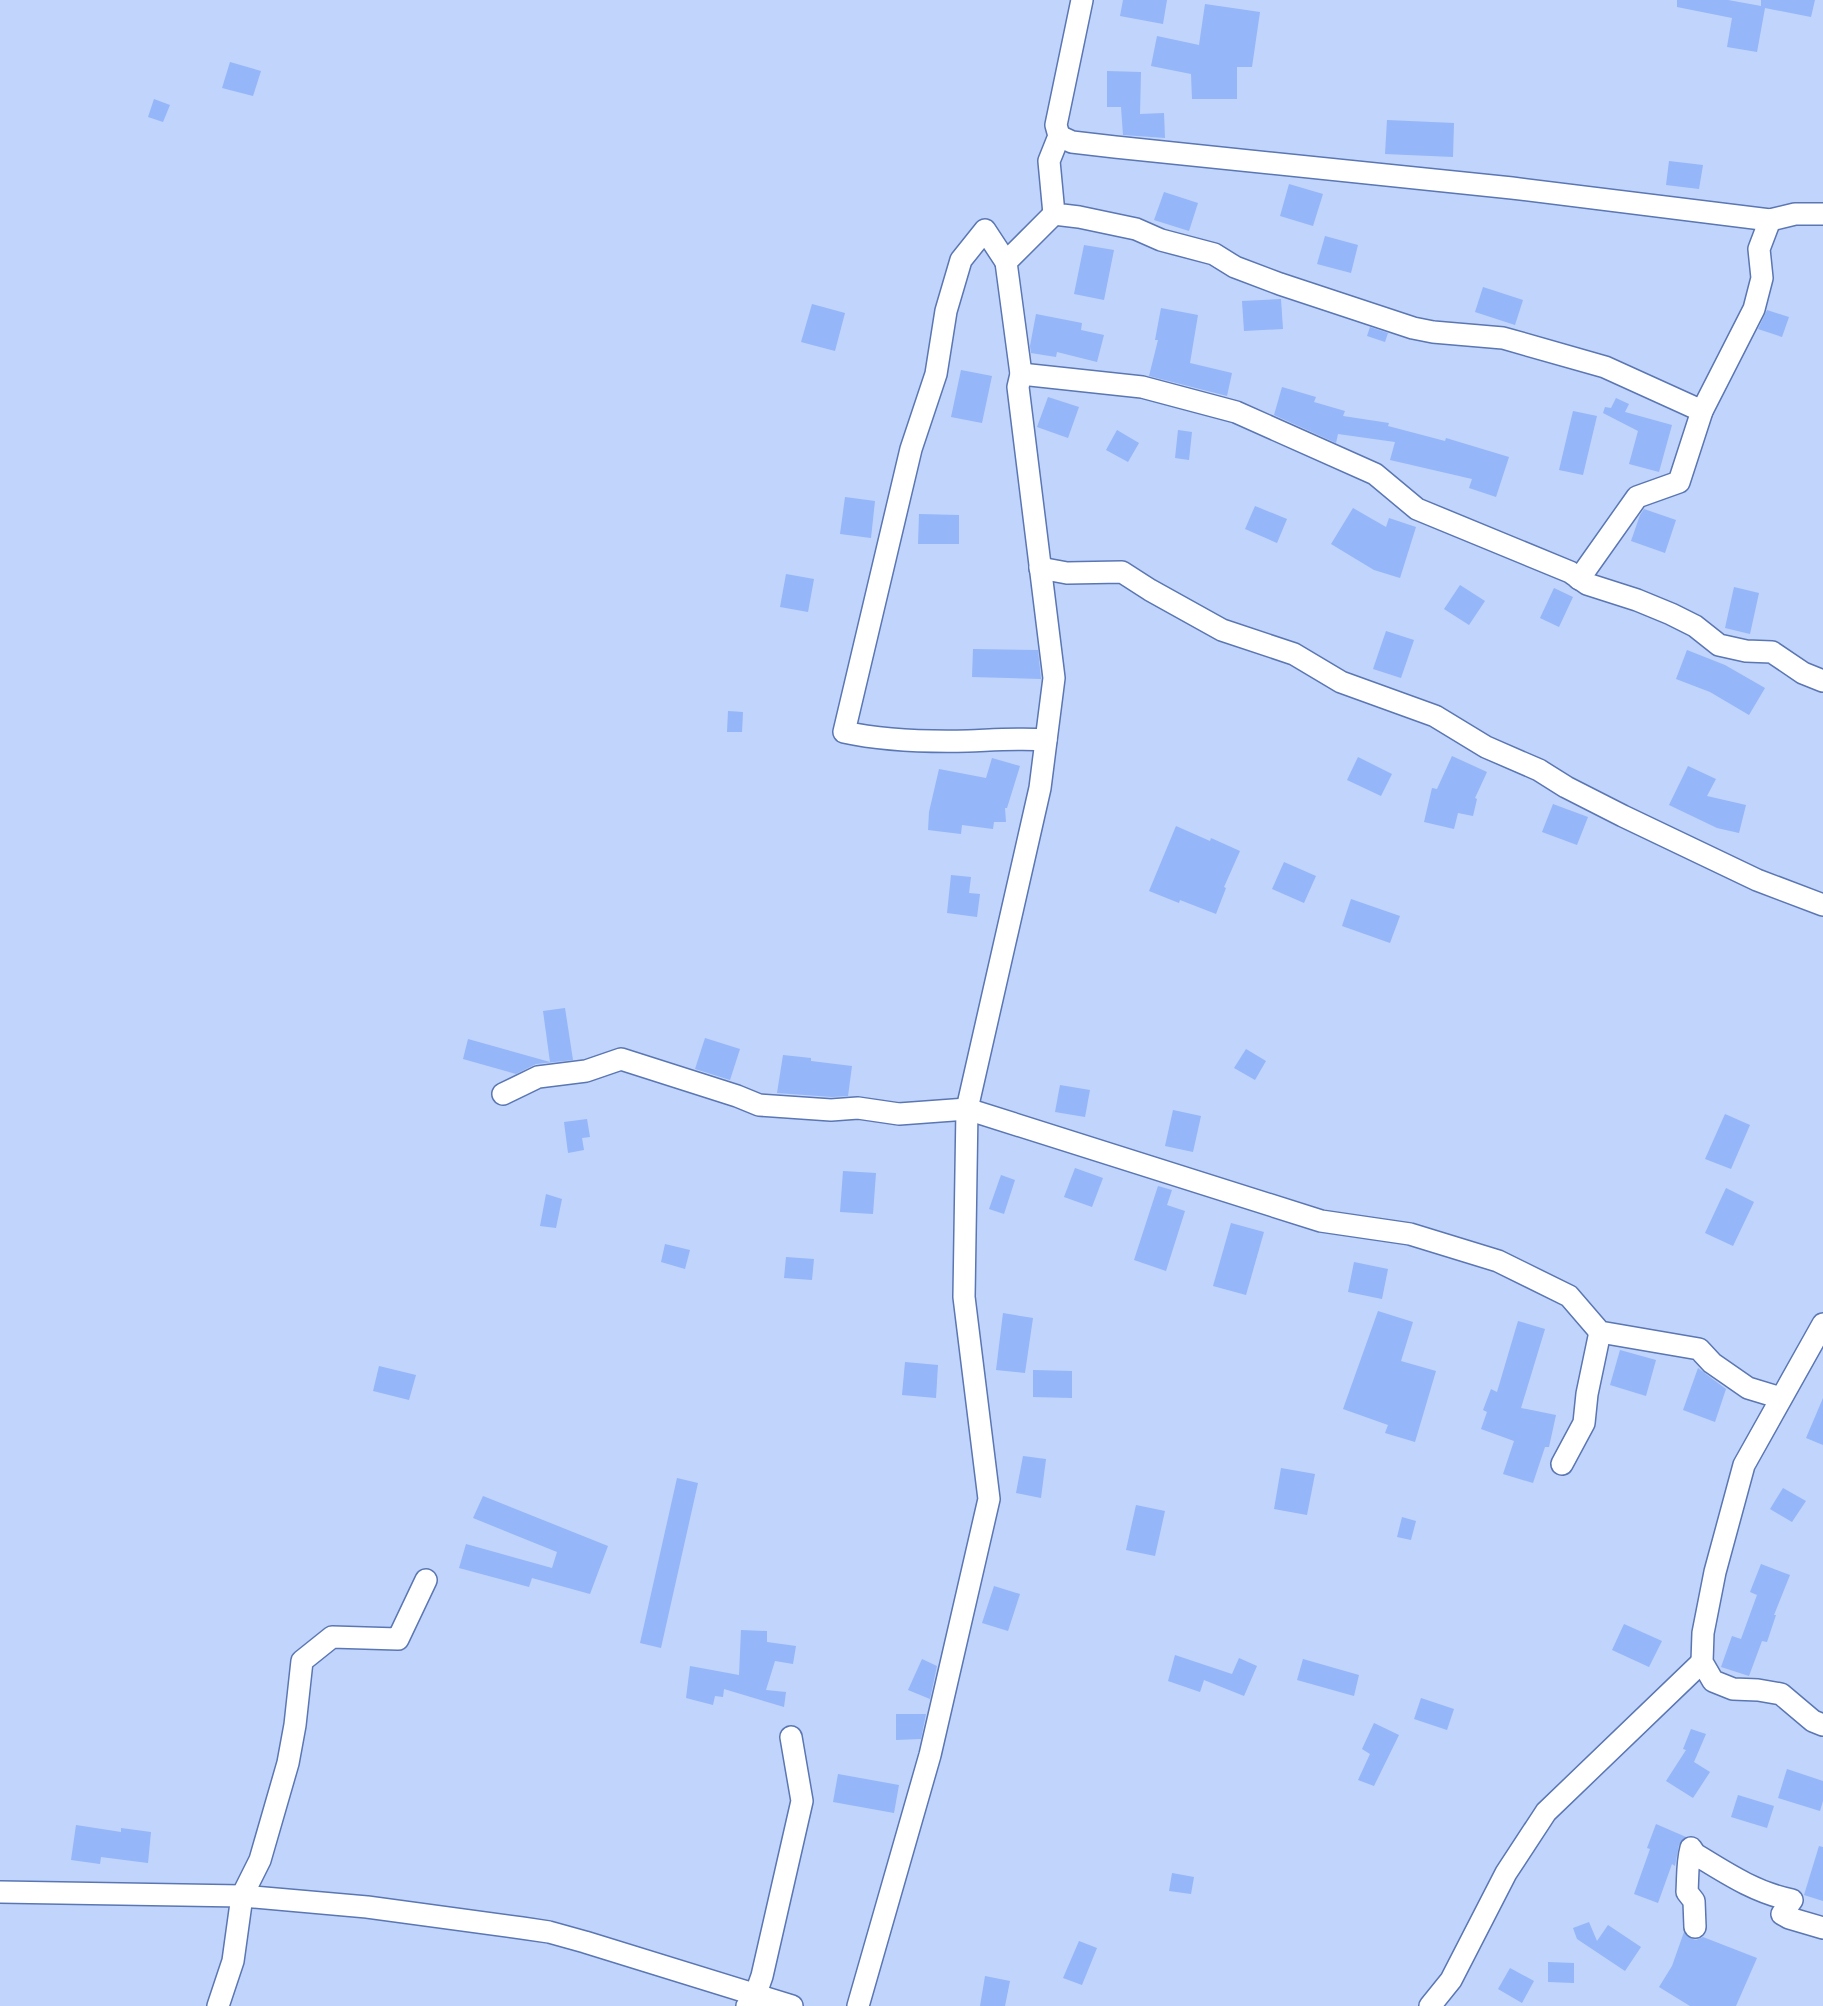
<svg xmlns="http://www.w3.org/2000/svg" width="1823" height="2006" font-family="Karla,sans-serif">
<rect width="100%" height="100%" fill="#c0d4fc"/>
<g fill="#95b6f8">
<polygon points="1123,0 1167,0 1163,24 1120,16"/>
<polygon points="1677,0 1728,0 1761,6 1761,0 1815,0 1811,17 1765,8 1757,52 1727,47 1732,18 1677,7"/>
<polygon points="1205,4 1260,12 1252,67 1237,67 1237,99 1192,99 1191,74 1151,66 1157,36 1199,45"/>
<polygon points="230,62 261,71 253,96 222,88"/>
<polygon points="1107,71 1141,72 1140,114 1164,113 1165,138 1123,135 1121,107 1107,107"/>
<polygon points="154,99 170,105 163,122 148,117"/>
<polygon points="1387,120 1454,123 1453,157 1385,154"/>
<polygon points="1669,161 1703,165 1699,189 1666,185"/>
<polygon points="1289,184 1323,194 1313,226 1280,216"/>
<polygon points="1164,192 1198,203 1189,231 1154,220"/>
<polygon points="1325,236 1358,245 1351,273 1317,264"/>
<polygon points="1084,245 1114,250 1104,300 1074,294"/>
<polygon points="1483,287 1523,300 1515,325 1475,312"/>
<polygon points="1281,299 1283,329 1244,331 1242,301"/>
<polygon points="812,304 845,313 835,351 801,342"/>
<polygon points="1161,308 1198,315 1190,363 1232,373 1227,396 1149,376 1158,340 1155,340"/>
<polygon points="1767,310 1789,317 1782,337 1758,329"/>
<polygon points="1036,314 1082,323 1081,330 1104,335 1097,362 1057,352 1056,357 1031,353 1030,346"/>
<polygon points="1370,327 1388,333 1385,342 1367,336"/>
<polygon points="961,370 992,376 982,423 951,417"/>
<polygon points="1282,387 1316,397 1314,402 1345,411 1343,416 1389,423 1388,426 1445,441 1446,438 1509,457 1496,497 1469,488 1472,479 1390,460 1395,442 1338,434 1336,443 1274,415"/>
<polygon points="1048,397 1079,407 1068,438 1037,427"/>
<polygon points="1616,398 1629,404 1625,412 1672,425 1659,472 1629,464 1638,431 1603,413 1605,407 1611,408"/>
<polygon points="1573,411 1597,416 1583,475 1559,470"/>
<polygon points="1117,430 1139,443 1128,462 1106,450"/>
<polygon points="1178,430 1192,432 1189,460 1175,458"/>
<polygon points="845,497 875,501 871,538 840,534"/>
<polygon points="1255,506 1287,519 1277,543 1245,529"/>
<polygon points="1353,508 1386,527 1389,518 1416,527 1400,578 1374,570 1331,544"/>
<polygon points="1644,509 1676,520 1665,553 1631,541 1640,515"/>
<polygon points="919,514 959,515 959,544 918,544"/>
<polygon points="786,574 814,579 808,612 780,607"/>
<polygon points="1460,585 1485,601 1469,625 1444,609"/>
<polygon points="1734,587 1759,593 1750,634 1725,628"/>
<polygon points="1554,588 1573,597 1559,627 1540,618"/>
<polygon points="1386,631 1414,640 1401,678 1373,669"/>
<polygon points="973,649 1038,650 1041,679 972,677"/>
<polygon points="1687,650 1725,665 1765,688 1749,715 1710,692 1676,679"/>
<polygon points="728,711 743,712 742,732 727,732"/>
<polygon points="1452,756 1487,772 1475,798 1477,799 1473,816 1458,813 1454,829 1424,822 1432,788 1437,789"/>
<polygon points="1358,757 1392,774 1381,796 1347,780"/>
<polygon points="992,758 1020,766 1007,808 1005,808 1006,822 994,822 993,829 962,825 961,834 928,830 929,812 939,769 986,778"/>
<polygon points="1688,766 1716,779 1707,796 1746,805 1739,833 1717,828 1669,805"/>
<polygon points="1553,804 1588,817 1577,845 1542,832"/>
<polygon points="1176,826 1210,841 1211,838 1240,851 1224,887 1226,888 1216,914 1180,900 1179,903 1149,891"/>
<polygon points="1284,862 1316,876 1304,903 1272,889"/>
<polygon points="951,875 971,877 969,893 980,894 977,917 947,913"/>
<polygon points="1351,899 1400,916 1390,943 1342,926"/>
<polygon points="565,1008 573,1060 536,1064 516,1074 463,1059 468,1039 550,1062 543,1011"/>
<polygon points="705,1038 740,1049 730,1080 695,1069"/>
<polygon points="1246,1049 1266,1061 1255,1080 1234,1068"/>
<polygon points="783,1055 811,1058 811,1061 852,1066 848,1096 832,1097 777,1093"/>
<polygon points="1060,1085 1090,1090 1085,1117 1055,1112"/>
<polygon points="1173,1110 1201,1116 1193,1152 1165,1146"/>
<polygon points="1725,1114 1750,1125 1731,1169 1705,1159"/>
<polygon points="587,1119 590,1137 582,1138 584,1150 568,1153 564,1122"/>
<polygon points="1075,1168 1103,1178 1092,1207 1064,1197"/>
<polygon points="843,1171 876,1173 873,1214 840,1212"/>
<polygon points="1001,1175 1015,1180 1004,1214 989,1209"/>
<polygon points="1158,1186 1172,1190 1167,1205 1185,1211 1166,1271 1134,1260"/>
<polygon points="1726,1188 1754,1202 1733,1246 1705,1233"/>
<polygon points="546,1194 562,1199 556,1228 540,1226"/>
<polygon points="1231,1223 1264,1232 1246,1295 1213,1286"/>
<polygon points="665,1244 690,1250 685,1269 661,1262"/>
<polygon points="786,1257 814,1259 812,1280 784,1278"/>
<polygon points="1354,1262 1388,1269 1382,1299 1348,1292"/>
<polygon points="1378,1311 1413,1322 1401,1361 1436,1371 1415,1442 1385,1433 1388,1425 1343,1409"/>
<polygon points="1003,1313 1033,1318 1025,1373 996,1370"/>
<polygon points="1518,1321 1545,1329 1521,1408 1556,1415 1549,1447 1545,1447 1533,1483 1503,1474 1514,1441 1481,1429 1487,1412 1483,1410 1491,1389 1497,1392"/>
<polygon points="1620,1350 1656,1360 1646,1396 1610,1385"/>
<polygon points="905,1362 938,1365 936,1398 902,1395"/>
<polygon points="379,1366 416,1375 409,1400 373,1391"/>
<polygon points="1698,1368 1726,1389 1715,1422 1683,1410"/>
<polygon points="1033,1370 1072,1371 1072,1398 1033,1397"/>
<polygon points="1823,1398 1823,1445 1806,1438"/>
<polygon points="1023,1456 1046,1459 1041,1498 1016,1493"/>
<polygon points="1281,1468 1315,1474 1307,1515 1274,1509"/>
<polygon points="677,1478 698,1483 661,1648 640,1643"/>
<polygon points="1783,1488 1806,1501 1792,1522 1770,1509"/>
<polygon points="483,1496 608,1546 590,1594 532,1578 529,1587 459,1568 466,1544 552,1568 557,1552 473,1518"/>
<polygon points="1136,1505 1165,1511 1155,1556 1126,1550"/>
<polygon points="1402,1517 1416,1521 1411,1540 1397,1537"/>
<polygon points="1761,1564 1790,1575 1774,1615 1776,1615 1767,1642 1762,1641 1749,1676 1721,1667 1732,1636 1741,1639 1757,1595 1750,1592"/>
<polygon points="994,1586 1020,1594 1008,1631 982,1623"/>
<polygon points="1624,1624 1662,1641 1649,1667 1612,1650"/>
<polygon points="741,1630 767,1631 767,1642 796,1646 793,1664 775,1661 766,1690 786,1692 784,1707 724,1689 723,1697 715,1696 713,1705 686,1698 690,1666 739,1675"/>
<polygon points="1175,1655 1232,1674 1239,1658 1257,1666 1244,1696 1204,1680 1200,1692 1168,1681"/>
<polygon points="922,1659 937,1666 930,1699 908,1690"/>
<polygon points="1303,1659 1359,1675 1354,1696 1297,1680"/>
<polygon points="1421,1698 1454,1709 1447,1730 1414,1719"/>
<polygon points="896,1714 926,1714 921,1739 896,1740"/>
<polygon points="1374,1723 1399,1735 1374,1786 1358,1780 1370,1754 1362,1749"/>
<polygon points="1691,1729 1706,1734 1694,1762 1710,1772 1693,1798 1666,1781 1686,1750 1683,1749"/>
<polygon points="1787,1769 1823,1781 1823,1801 1820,1811 1778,1798"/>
<polygon points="838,1774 899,1785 894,1813 833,1802"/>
<polygon points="1738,1795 1774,1806 1767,1828 1731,1817"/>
<polygon points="1656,1824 1686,1837 1679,1845 1675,1866 1672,1864 1658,1903 1634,1894 1650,1849 1647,1848"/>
<polygon points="76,1825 121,1832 121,1828 151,1832 148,1863 101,1857 100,1864 71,1860"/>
<polygon points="1819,1846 1823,1847 1823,1901 1804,1895"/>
<polygon points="1172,1873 1194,1877 1191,1894 1169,1891"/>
<polygon points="1589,1922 1597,1941 1608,1925 1641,1947 1625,1971 1577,1939 1573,1928"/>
<polygon points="1684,1932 1690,1938 1696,1940 1703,1937 1757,1958 1736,2006 1690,2006 1659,1987 1672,1966"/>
<polygon points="1079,1941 1097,1948 1082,1985 1063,1978"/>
<polygon points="1548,1962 1574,1963 1574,1983 1548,1982"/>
<polygon points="1510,1968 1534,1981 1522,2003 1498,1989"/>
<polygon points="985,1976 1010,1981 1005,2006 980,2006"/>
</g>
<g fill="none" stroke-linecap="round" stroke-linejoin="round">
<g stroke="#5a76b3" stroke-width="24">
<g id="minor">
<polyline points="1082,0 1056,125 1059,136 1049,161 1054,214 1079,217 1136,229 1161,240 1214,254 1235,267 1280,284 1413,328 1433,332 1503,338 1605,367 1702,411"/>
<polyline points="1059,136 1072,142 1115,147 1512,188 1770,220 1795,214 1823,214"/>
<path d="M1006,262L985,230L961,260L946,311L936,374L911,449L844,732C885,741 926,742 968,741C995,740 1020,738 1046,740"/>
<polyline points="1021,374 1142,387 1236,412 1375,474 1417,509 1570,572 1587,584 1637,600 1671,614 1695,626 1719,645 1746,651 1772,652 1803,673 1823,681"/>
<polyline points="1040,568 1067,573 1122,572 1150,590 1222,630 1294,654 1341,682 1435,716 1486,747 1539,770 1566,787 1623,816 1757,880 1823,905"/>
<polyline points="1579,579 1637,497 1679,482 1702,411 1754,309 1762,278 1759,249 1770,220"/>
<polyline points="503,1094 538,1077 586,1071 621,1059 737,1096 759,1105 831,1110 858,1108 899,1114 967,1109 1321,1221 1410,1234 1498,1261 1569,1296 1600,1332 1699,1349 1712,1363 1748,1388 1781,1398"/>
<polyline points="1823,1324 1744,1465 1715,1572 1703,1633 1702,1662 1713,1681 1733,1689 1758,1690 1781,1694 1813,1721 1823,1725"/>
<polyline points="1562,1464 1584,1423 1587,1394 1600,1332"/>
<polyline points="0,1892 242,1896 367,1907 522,1928 549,1932 585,1942 792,2006"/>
<path d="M1695,1927L1694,1901L1687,1892C1688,1877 1687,1863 1691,1848L1695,1854C1726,1873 1756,1893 1792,1900L1782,1914L1789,1918L1823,1928"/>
<polyline points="218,2006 233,1961 242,1896 260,1860 288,1763 295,1725 302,1661 332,1637 398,1639 426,1580"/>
<polyline points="747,2006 755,1996 762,1976 802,1801 791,1737"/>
<polyline points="858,2006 930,1755 989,1499 964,1297 967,1109 1040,788 1054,678 1018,387 1021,374 1006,262 1054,214"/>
<polyline points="1430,2006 1451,1980 1506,1873 1546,1812 1702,1662"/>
</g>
</g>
<use href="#minor" stroke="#fff" stroke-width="21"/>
</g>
</svg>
